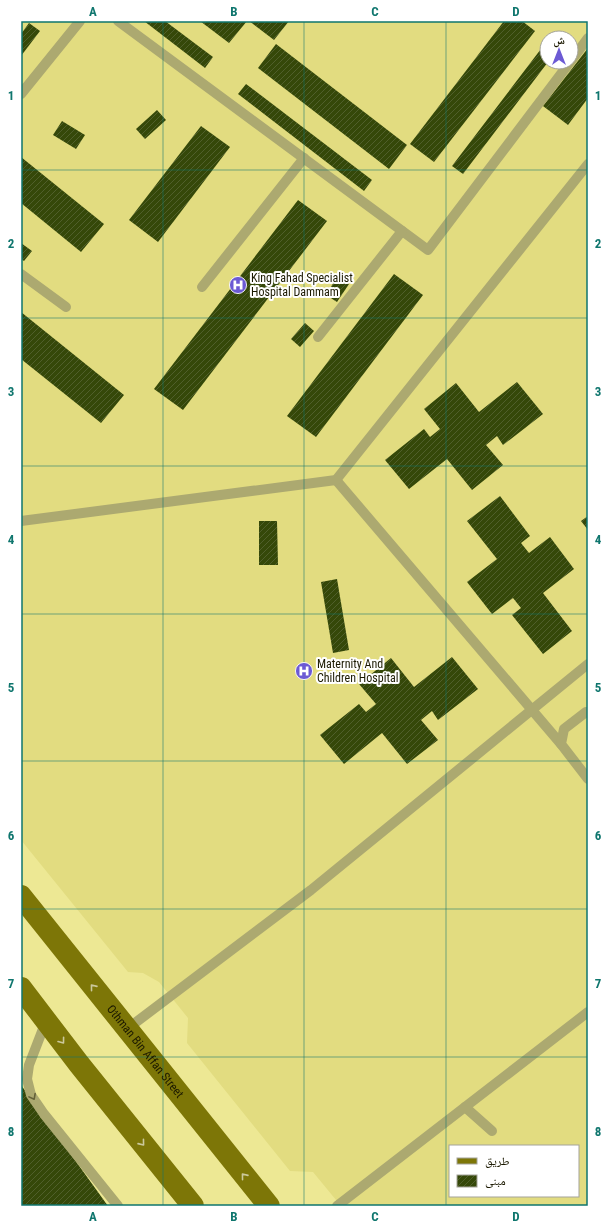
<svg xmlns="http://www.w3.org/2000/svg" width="609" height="1227" font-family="'Roboto Condensed','Noto Naskh Arabic',sans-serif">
<defs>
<pattern id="building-hatch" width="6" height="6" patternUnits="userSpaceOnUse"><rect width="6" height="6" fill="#354809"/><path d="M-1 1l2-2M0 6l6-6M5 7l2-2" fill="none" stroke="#505f2b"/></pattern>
</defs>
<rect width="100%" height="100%" fill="#ede894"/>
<path fill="#e2dc80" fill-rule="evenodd" d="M21,21H588V1206H341L313,1172L290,1171L187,1043L188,1018L159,982L143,973L128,972L21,840ZM547,38H571V62H547ZM450,1146H578V1196H450Z"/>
<g fill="url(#building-hatch)">
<polygon points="144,21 165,21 213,57 205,68"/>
<polygon points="200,21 247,21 229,43"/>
<polygon points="249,21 289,21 274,40"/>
<polygon points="504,21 522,21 535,31 434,162 410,144"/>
<polygon points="29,23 40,31 21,56 21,34"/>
<polygon points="547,41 547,62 548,62 463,174 452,166"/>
<polygon points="276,44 407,145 389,169 258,68"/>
<polygon points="588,48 588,98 568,125 543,106"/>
<polygon points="246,84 372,180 364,191 238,94"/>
<polygon points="157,110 166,120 145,139 136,129"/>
<polygon points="62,121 85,135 76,149 53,135"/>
<polygon points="201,126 230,147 158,242 129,220"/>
<polygon points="21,157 104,224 81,252 21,203"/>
<polygon points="298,200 327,221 183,410 154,389"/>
<polygon points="21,243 32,251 24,261 21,259"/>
<polygon points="394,274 423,295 316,437 287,416"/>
<polygon points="337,277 349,284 337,302 326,295"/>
<polygon points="21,312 124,395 101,423 21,359"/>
<polygon points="305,323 314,331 300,347 291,339"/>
<polygon points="517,382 543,414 503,445 497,436 486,445 503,465 472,490 447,459 409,489 385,460 424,429 430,437 440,429 424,409 456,383 479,412"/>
<polygon points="500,496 530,536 521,543 529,553 550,537 574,569 543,593 572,631 543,654 512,615 521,608 513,598 492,614 467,582 497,559 467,521"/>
<polygon points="588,516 588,530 581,521"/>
<polygon points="259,521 277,521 278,565 259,565"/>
<polygon points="337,579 349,650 333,653 321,582"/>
<polygon points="452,657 478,689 438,720 432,711 421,720 438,740 407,764 382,733 344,764 320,735 359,704 366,712 376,704 359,684 391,658 414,687"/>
<polygon points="21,1085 108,1206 21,1206"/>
</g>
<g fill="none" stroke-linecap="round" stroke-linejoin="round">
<g stroke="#aca970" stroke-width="10">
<polyline points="118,21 428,250 570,62"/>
<polyline points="571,61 588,38"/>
<polyline points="21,94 80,21"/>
<polyline points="21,274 66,307"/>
<polyline points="202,287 304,158"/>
<polyline points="318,337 402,231"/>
<polyline points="336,480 561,744"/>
<polyline points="21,521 336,480 588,164"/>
<polyline points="588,712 586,712 564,729 561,744 588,779"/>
<polyline points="46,1021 29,1065 27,1079 31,1095 44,1114 118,1206"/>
<polyline points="127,1029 311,890 588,664"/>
<polyline points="465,1107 492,1131"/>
<polyline points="337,1206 588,1012"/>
</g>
<g stroke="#7d7607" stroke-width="22">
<path id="s1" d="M21,896L269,1206"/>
<polyline points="21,988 79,1064 193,1206"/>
</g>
</g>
<defs><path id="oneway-chevron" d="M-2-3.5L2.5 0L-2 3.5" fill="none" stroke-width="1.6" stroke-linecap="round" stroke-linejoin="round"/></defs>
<g stroke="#cbc89c">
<use href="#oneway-chevron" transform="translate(93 987) rotate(-129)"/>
<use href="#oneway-chevron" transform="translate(62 1041) rotate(53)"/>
<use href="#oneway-chevron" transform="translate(142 1143) rotate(51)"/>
<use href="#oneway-chevron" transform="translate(244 1176) rotate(-129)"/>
</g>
<use stroke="#646138" href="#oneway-chevron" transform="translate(33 1097) rotate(62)"/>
<path fill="none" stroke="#0f766e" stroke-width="1" stroke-opacity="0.55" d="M163,21V1206M304,21V1206M446,21V1206M21,170H588M21,318H588M21,466H588M21,614H588M21,761H588M21,909H588M21,1057H588"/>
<defs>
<g id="hospital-disc" transform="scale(0.9)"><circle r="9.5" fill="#6c5ad4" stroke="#fff"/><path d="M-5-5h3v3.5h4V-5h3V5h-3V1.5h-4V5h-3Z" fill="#fff"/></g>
</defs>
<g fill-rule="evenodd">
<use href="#hospital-disc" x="238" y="285"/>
<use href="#hospital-disc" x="304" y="671"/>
</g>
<g text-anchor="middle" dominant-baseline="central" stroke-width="4" stroke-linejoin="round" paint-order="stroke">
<g font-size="12" fill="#1b1901" stroke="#fff" text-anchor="start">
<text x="251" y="278">King Fahad Specialist<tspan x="251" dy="14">Hospital Dammam</tspan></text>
<text x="317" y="664">Maternity And<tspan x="317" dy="14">Children Hospital</tspan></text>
</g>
<g font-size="12" fill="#1b1901" stroke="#fff">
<text stroke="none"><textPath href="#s1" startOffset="199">Othman Bin Affan Street</textPath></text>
</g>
</g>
<rect width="609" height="1227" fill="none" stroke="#ffffff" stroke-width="44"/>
<rect x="449" y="1145" width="130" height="52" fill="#ffffff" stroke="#a4a399"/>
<rect x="457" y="1158" width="20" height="6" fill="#7d7607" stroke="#a4a399"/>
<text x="485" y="1165" font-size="12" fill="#1b1901">طريق</text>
<rect x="457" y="1175" width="20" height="12" fill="url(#building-hatch)" stroke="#a4a399"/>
<text x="485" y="1185" font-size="12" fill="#1b1901">مبنى</text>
<g transform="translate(559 50)"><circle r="19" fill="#ffffff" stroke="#a4a399"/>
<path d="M0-3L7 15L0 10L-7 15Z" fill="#6c5ad4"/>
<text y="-6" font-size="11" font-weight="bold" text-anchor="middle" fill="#1b1901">ش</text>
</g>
<rect x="22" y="22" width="565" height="1183" fill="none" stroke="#0f766e" stroke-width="1.5"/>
<g font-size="13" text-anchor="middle" font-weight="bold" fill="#0f766e">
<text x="93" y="16">A</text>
<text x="234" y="16">B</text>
<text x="375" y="16">C</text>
<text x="516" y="16">D</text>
<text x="11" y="100">1</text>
<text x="598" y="100">1</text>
<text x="11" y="248">2</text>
<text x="598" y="248">2</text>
<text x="11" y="396">3</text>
<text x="598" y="396">3</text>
<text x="11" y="544">4</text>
<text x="598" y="544">4</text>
<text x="11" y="692">5</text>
<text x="598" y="692">5</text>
<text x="11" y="840">6</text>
<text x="598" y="840">6</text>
<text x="11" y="988">7</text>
<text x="598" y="988">7</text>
<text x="11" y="1136">8</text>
<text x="598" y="1136">8</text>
<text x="93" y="1221">A</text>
<text x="234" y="1221">B</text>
<text x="375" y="1221">C</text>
<text x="516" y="1221">D</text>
</g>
</svg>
